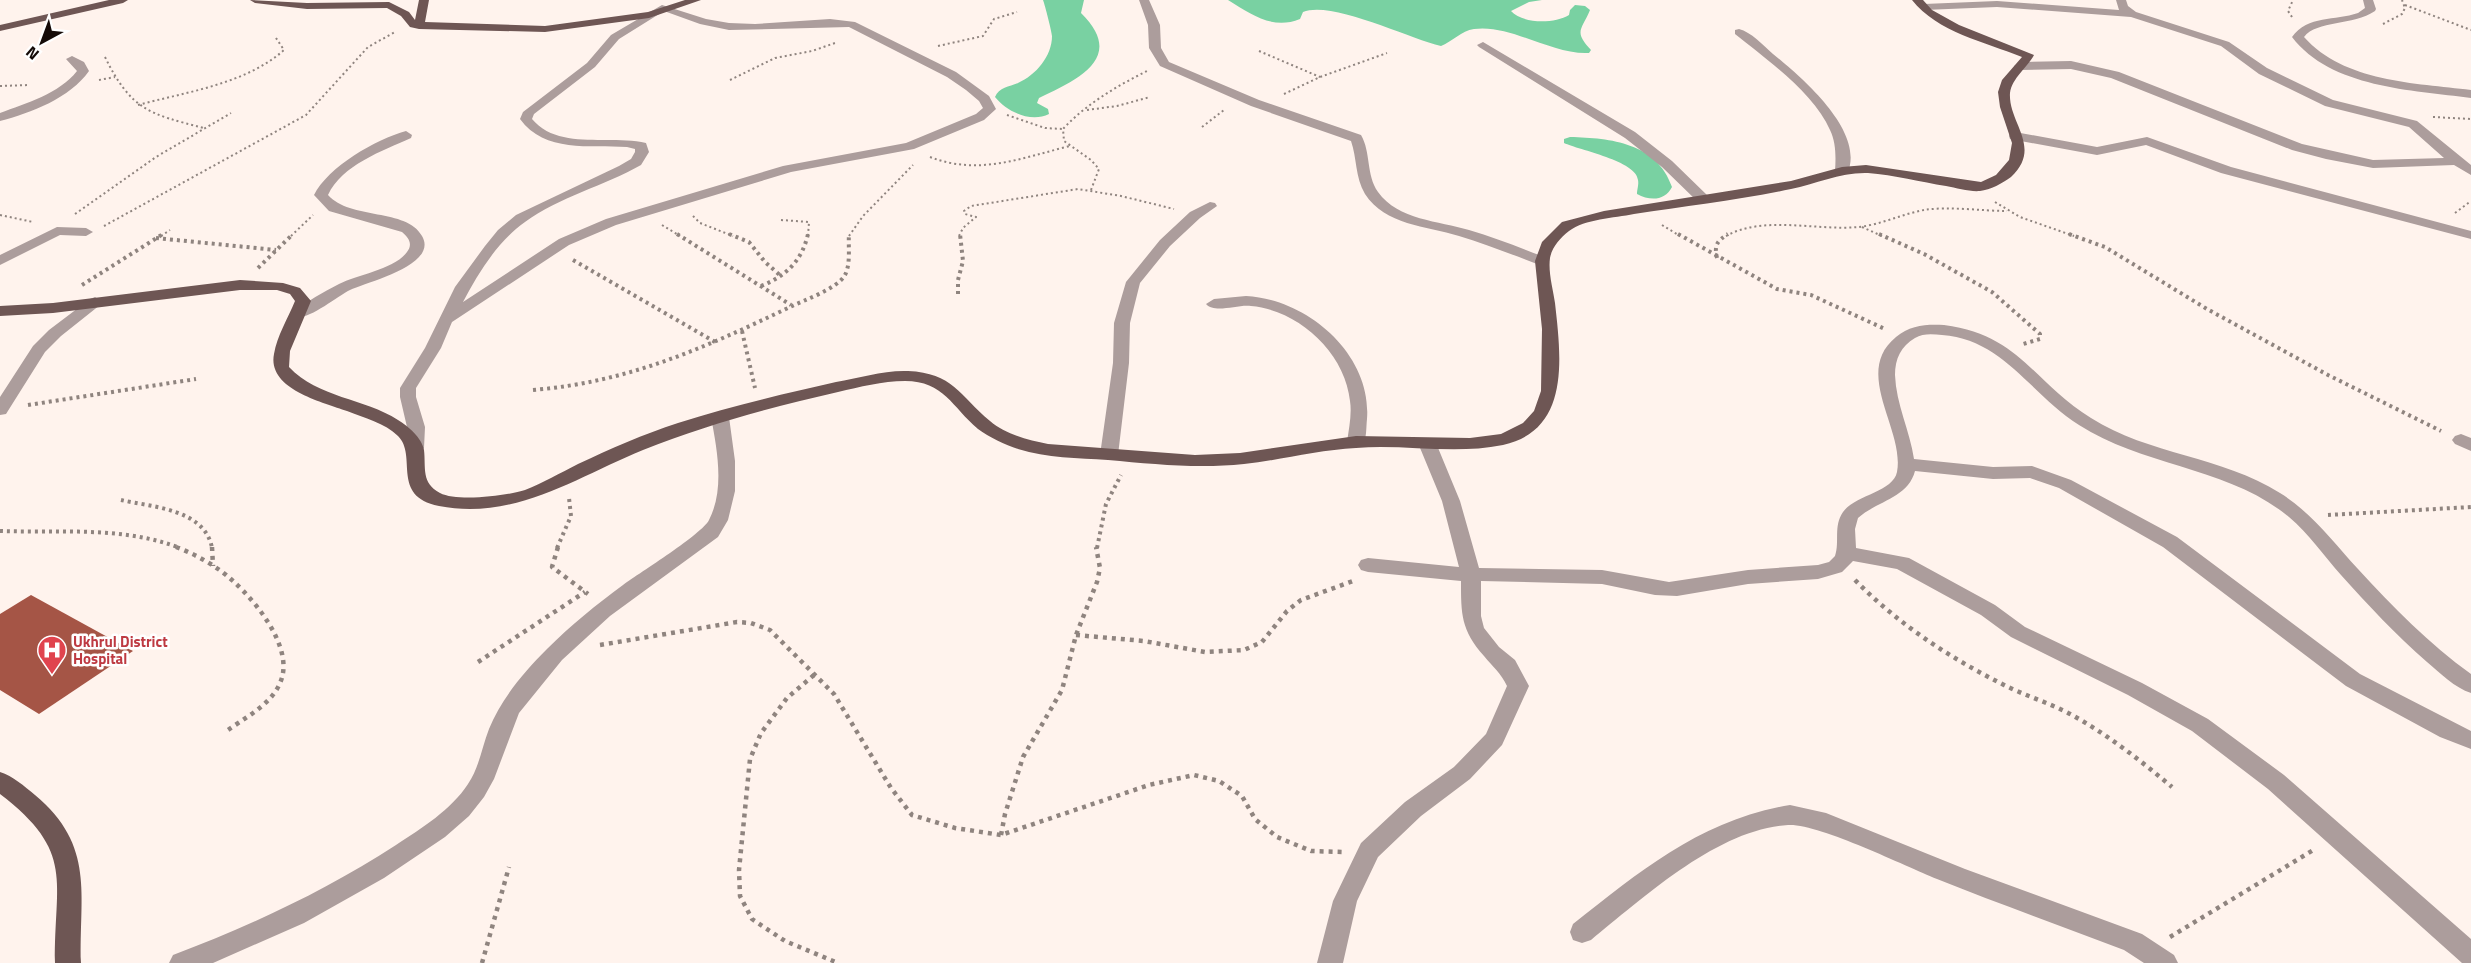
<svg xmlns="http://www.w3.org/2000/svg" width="2471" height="963" font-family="'Titillium Web',sans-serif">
<rect width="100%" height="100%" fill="#fff3ed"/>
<g fill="#79d1a2">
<path d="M1043,0H1084L1081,13C1127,58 1077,80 1039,98L1037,103L1048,109L1049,114C1031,123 1007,112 995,97C999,87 1009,87 1018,83C1036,75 1052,56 1052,36C1052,33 1045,5 1043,0Z"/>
<path d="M1228,0H1542L1529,2L1511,11C1523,24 1554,24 1569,15L1570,10L1575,5L1585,6L1590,10C1582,30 1573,31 1591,50L1589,53C1552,55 1511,24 1474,29C1461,31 1453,41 1441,46C1408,38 1331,0 1303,12L1300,19C1273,30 1252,15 1228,0Z"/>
<path d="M1570,137C1611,138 1657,143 1672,187C1665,201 1650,201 1637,194C1637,189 1639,185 1638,180C1637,161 1579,150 1564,143V139Z"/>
</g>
<polygon fill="#a55546" points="31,595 133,651 39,714 0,690 0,614"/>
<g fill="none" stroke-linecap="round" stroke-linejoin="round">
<g stroke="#8f847f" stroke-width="2" stroke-dasharray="2 3" stroke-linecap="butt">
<polyline points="2405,5 2471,30"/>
<polyline points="2292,17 2288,11 2293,0"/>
<polyline points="2383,24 2402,14 2405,8 2402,0"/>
<polyline points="938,46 983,36 994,19 1017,12"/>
<polyline points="1259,51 1320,77"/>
<path d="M105,57C131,110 149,114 204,128"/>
<polyline points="99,80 115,77"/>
<polyline points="730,80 775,58 812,51 835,43"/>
<polyline points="0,86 29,85"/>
<polyline points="1284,94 1320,77 1387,53"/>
<path d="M138,105C186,92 246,84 284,50L276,38"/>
<polyline points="1087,110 1117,106 1150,97"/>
<polyline points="1007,115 1045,128 1063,129"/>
<polyline points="2433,117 2471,119"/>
<polyline points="1202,127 1224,110"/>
<path d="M930,157C979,176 1021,158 1070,146"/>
<path d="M1091,190L1099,169L1091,160L1064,141L1063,129C1086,104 1117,86 1147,71"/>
<polyline points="1995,202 2020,217 2074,236"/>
<polyline points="2455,213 2471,201"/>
<polyline points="75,214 156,157 231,113"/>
<polyline points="0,215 33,222"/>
<polyline points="693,216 700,223 733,236"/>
<polyline points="781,220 809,222 808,236"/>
<polyline points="662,225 680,236"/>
<polyline points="1662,225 1680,236"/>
<polyline points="104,226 306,115 368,47 395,32"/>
<polyline points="1862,227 1882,236"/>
<polyline points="161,236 170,230"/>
<polyline points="291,236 313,215"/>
<polyline points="849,236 863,216 913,165"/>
<polyline points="959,236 963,228 976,217 965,214 964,211 971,206 1078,189 1121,196 1174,209"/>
<path d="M1726,236C1764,215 1816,231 1858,227C1880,225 1902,214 1924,210C1949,206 1982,211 2007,211"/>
</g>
<g stroke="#8f847f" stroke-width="4" stroke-dasharray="3 4" stroke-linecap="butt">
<polyline points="677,234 791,305"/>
<polyline points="729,234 749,242 765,262 782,277"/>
<polyline points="1678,234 1777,289 1811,295 1885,329"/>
<polyline points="1879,234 1924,254 1992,292 2040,334 2040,339 2023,344"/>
<polyline points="2069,234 2105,247 2207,309 2328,375 2441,431"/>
<polyline points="156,238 276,250"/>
<path d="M1717,258C1714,245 1717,241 1728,234"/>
<polyline points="573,260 717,343"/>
<polyline points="258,268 293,234"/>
<polyline points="82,285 163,234"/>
<path d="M761,286C786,276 802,261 808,234"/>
<polyline points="958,294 958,280 963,261 960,234"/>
<polyline points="742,331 755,388"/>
<path d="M533,390C629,382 704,348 790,307C804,300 837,289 845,275C851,263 848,247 849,234"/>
<polyline points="28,405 196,379"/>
<path d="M121,500C152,507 205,509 212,548"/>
<polyline points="2328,515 2471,507"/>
<path d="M0,531C59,533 123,526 180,548"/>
<polyline points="557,548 571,516 569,498"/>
<polyline points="1097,548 1106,504 1121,475"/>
</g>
<g stroke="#8f847f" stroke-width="4.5" stroke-dasharray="4 5" stroke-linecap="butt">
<path d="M176,547C192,553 207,561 221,571C248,591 297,646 280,683C271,705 243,719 225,732"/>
<polyline points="212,547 213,566"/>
<polyline points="558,547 552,567 588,594"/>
<path d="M1855,580C1898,624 1950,658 2004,685C2026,696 2050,703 2072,715C2108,735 2140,760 2172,787"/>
<polyline points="1076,635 1144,641 1205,652 1244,650 1262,642 1287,611 1301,600 1353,581"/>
<polyline points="600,645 737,622 751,623 770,630 834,694 891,788 912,815 955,828 1001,835 1149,785 1194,775 1219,781 1242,796 1255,819 1277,837 1311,851 1343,852"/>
<polyline points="478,662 585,592"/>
<polyline points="814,675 787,698 761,733 750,759 739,870 740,896 752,919 785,941 838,963"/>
<polyline points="1001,835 1005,814 1023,757 1062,690 1076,635 1097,582 1100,568 1096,547"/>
<polyline points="2170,937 2315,849"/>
<polyline points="482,963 509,867"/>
</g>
<g fill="#ac9d9c" fill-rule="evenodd">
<path d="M1139,0H1149L1160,25L1161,48L1169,62L1259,100L1361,135C1371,152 1366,175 1378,192C1398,220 1439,221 1469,230C1496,238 1521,248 1547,258L1549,261L1547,264H1537C1511,254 1485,244 1459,236C1426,226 1385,225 1365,194C1355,177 1357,158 1351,141L1251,106L1160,66L1149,48L1148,25Z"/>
<polygon points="2116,0 2126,0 2128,6 2136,12 2229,42 2267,68 2333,100 2417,121 2471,165 2471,175 2454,165 2373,168 2326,159 2292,150 2111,78 2071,69 2020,70 2014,66 2020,62 2071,61 2119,72 2302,144 2373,160 2444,158 2409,127 2325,106 2259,74 2221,46 2131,17 1997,7 1924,10 1919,7 1924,4 1997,1 2119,10"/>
<path d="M2363,0H2373L2376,9L2375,11C2353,26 2317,20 2304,37C2344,82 2415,83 2471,90V98C2412,90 2331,88 2292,37C2308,15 2335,21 2358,13L2365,8Z"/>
<path d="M662,5L706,19L729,23L755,24L830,19L855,22L956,72L989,96L996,109L984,120L914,149L791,172L616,225L569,245L452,322L441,348L416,388V397L425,427L424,448L421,452H409L406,448L407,427L400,397V388L425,348L455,287L485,246L498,230L516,215L619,166L631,159L635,152V149L627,147C589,145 545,153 520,119L523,112L587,63L611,35ZM664,11L700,24L729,30L849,27L947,77L966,90L979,101L983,108L976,114L906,143L783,166L606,219L559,239L463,302C478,273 498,241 525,222C559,197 604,186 641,165L649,152L646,143C609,134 559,151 532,119L534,114L595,67L619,39Z"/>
<path d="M1739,29C1751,32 1763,45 1773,54C1800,76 1867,132 1847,174L1842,175L1835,171C1836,157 1836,142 1830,130C1814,93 1766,59 1735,34V30Z"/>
<polygon points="1483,42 1635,132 1672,161 1708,196 1710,199 1708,202 1698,202 1662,167 1625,138 1479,47 1477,45"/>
<path d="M72,56L84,62L89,71C70,98 31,113 0,121V113C26,103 59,94 77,71L66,59Z"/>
<path d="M406,131L412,135L411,138C382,151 342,165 328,195C350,220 407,208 422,236C439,265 367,282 350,290C336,297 308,321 294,317L291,314L294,311C308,301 323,292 339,284C357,275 395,269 407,252C413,244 409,238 402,232L329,211L314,195C328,167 376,139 406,131Z"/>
<polygon points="2015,132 2097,147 2147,137 2231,167 2471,231 2471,239 2221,173 2146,145 2097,155 2010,139 2009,136 2010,133"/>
<polygon points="1210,202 1215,203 1217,206 1200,218 1170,246 1140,283 1130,323 1129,363 1118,455 1115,459 1103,459 1100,455 1113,363 1114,323 1126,282 1160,240 1190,212"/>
<polygon points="57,227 86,228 93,232 86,236 60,235 0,265 0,255"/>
<path d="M1246,296C1307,299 1372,354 1367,419C1366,427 1367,439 1362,446H1350L1347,442C1349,428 1352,414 1350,401C1345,352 1298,310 1251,306C1238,304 1215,314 1206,304L1214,299Z"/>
<polygon points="95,297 103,302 100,305 61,336 45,352 6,414 0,415 0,397 33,346 49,330 90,299"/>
<path d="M1944,325C2020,335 2033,382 2091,418C2149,455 2222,456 2280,493C2312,513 2333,542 2358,569C2393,607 2429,644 2471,674V693C2455,688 2440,673 2427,662C2396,635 2368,605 2341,575C2324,556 2309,534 2289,517C2229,467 2144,467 2079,425C2031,395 2003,339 1942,335C1933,334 1923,333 1915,338C1901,346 1895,359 1895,375C1896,404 1910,431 1914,459L1993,467L2032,466L2071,480L2177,537L2360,674L2471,731V749L2440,737L2346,686L2163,547L2059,488L2030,478L1993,479L1915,471C1908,498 1877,501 1858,518L1855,529L1856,548L1909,558L1995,605L2025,627L2142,683L2208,719L2284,775L2471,939V963H2462L2268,789L2192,731L2128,695L2011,637L1981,615L1897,569L1853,561L1842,572L1818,579L1748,584L1677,596L1655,595L1602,584L1481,581V616L1484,628L1499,647L1515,660L1529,686L1502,745L1470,779L1421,816L1378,857L1357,901L1343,963H1317L1333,901L1361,843L1405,802L1454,767L1486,734L1507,686C1501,673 1493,667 1484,656C1461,630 1461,614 1461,581L1368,572L1361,570L1358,565L1361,560L1368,558L1459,567L1442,501L1418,443L1421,439H1433L1436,443L1460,501L1479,568L1602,570L1669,582L1748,570L1818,565L1829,562L1835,556C1840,541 1833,527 1843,512C1855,495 1893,492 1897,472C1905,429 1852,373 1896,337C1910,325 1927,324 1944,325Z"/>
<path d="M720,412L726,413L729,417L735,461V491L728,520L718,537L610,616L562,660L519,713L494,779L484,797L469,816L445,837L384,878L304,923L213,963H169L173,955C252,925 325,891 396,845C422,828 451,810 468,784C479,768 482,747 489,729C501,699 524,672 547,649C571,625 597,604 623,585C641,572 702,534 709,520C725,489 717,449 711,417L714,413Z"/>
<polygon points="2461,434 2471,438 2471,451 2455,444 2452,440 2455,436"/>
<path d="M1790,805L1826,813L1965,869L2142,934L2174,955L2178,963H2144L2124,950C2062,926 1999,904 1937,879C1905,866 1818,823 1788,825C1718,829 1644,897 1591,940L1582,943L1573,940L1570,932L1573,924C1642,870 1701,820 1790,805Z"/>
</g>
<g fill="#6e5654" fill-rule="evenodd">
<polygon points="109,0 128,0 123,3 0,31 0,25"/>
<polygon points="250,0 307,3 389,2 409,12 415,20 419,0 429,0 425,22 545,26 648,12 685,0 701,0 649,18 545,32 419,29 410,27 401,16 387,8 307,9 255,3"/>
<path d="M1912,0H1923L1932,10L1959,25L2034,55C2027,68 2012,78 2010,93C2008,123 2043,147 2011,177C2003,183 1990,190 1980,191C1970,192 1957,188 1946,186C1921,182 1894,175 1868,173C1841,172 1816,184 1791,189C1739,200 1686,206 1634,214C1614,218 1585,219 1569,231C1560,238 1552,247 1550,258C1548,272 1553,289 1555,303C1561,357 1571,430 1503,445C1454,455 1405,444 1356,448C1318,450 1281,460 1244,464C1198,469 1153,464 1108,460C1078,458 1047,458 1018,449C1005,445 989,437 978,429C952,407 944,381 905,381C882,381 860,387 838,392C772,407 706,425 643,450C577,477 514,521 439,506C390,496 418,456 398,436C385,423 364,418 347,411C322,402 267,389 274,354C277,336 288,318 295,301L290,294L277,290H240L53,313L0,316V306L53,303L240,280L283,283L300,288L311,301L290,351L289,367C318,398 364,398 398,420C408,426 422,438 424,450C426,468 421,483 440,493C457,502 506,496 525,490C543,483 560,473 578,464C610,449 644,434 678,423C730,406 784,394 836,382C859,378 884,370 908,371C953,373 959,395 990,421C1005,434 1028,440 1048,444L1195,455L1240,453L1356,436L1470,438L1501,434L1523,423L1534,411L1541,391L1542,329L1535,261L1542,242L1562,222L1604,211L1791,181L1842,167L1866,165L1981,182L1996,175L2009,160L2012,143L2000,107L1998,92L2002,80L2022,57C1985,42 1937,32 1912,0Z"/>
<path d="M0,772C13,776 24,786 35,795C96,846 79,895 81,963H55C54,881 76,852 0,794Z"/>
</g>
</g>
<defs>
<g id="hospital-pin" transform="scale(1.5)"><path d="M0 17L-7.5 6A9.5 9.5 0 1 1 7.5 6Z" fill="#e0444e" stroke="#fff"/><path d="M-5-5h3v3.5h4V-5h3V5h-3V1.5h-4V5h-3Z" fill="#fff"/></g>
</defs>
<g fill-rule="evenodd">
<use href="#hospital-pin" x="52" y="650"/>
</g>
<g text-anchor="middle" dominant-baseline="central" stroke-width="5" stroke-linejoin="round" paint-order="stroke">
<g font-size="15" font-weight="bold" fill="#be3a42" stroke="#fff" text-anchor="start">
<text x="73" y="641">Ukhrul District<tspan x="73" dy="17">Hospital</tspan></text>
</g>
</g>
<g transform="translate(42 42) rotate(221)" stroke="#ffffff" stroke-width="4.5" paint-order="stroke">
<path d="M0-4.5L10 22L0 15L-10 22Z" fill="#150b08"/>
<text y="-9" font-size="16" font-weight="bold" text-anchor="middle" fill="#150b08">N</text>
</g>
</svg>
